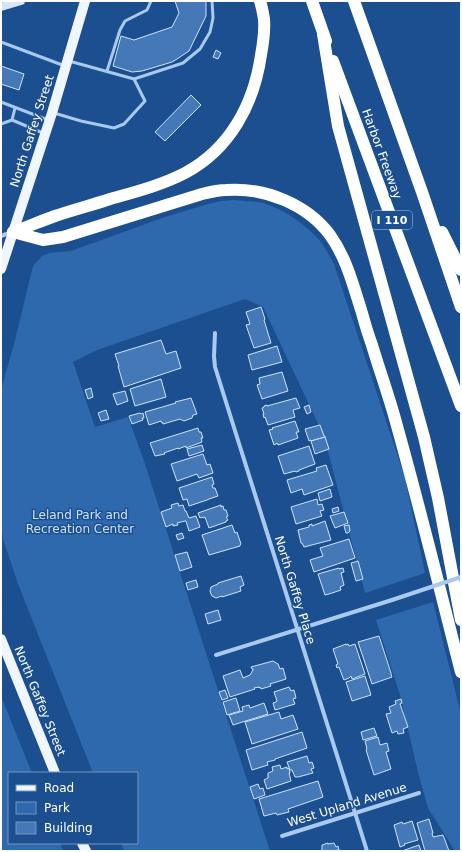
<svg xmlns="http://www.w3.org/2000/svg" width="462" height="852" font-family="'DejaVu Sans',sans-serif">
<rect width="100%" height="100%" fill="#1b4f8f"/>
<g fill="#2e69ad">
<path d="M234,200C242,201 250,201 259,202C281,207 307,225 321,242C326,249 330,257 334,264L405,478L425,573L365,593L324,436L263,307L245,299L97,350L73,362L95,427L128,417L144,461L270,851H124L121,843H137V773H93L18,584L3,539L1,523V390L14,344L33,266L42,256L49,253L71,251L165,217L208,204L221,201Z"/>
<polygon points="433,602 461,714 461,851 455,851 428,808 418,772 400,695 376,620"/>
<polygon points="1,696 32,773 9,773 9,843 60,843 63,851 1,851"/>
</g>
<g fill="#4478b7" stroke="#cfe3fa">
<polygon points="175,1 206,1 206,16 189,51 177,59 172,62 142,71 132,72 113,66 121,36 134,40 172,27 179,13"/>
<polygon points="216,50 221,53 218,59 213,57"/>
<polygon points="1,66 24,74 19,90 1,84"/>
<polygon points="191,95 201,105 165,141 155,132"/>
<polygon points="261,307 265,319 264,320 271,343 254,348 246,325 250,324 246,312"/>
<polygon points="161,340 166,354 176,351 181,368 124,387 118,366 119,366 115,354"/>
<polygon points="277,346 282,362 252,370 248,355"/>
<polygon points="282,372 288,391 262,399 257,385 260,384 259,378"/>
<polygon points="161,379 166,397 135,406 130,389"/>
<polygon points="91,388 93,397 88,399 85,390"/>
<polygon points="125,391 128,401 117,405 113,394"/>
<polygon points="191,398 197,414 193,415 192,418 184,421 180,419 163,424 162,422 161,422 161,421 149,425 145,412 176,403 175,402"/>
<polygon points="296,398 300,408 293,410 295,417 268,425 265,417 264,418 263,414 264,414 262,408 264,407 264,406 267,405 267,406"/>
<polygon points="309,405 311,412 307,414 304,407"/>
<polygon points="106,410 109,419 101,421 98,413"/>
<polygon points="140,413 141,414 143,413 144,418 142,418 143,420 132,424 129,416"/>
<polygon points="295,421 299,432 296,432 298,438 278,445 277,443 274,445 269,430 273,429 272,428"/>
<polygon points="320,425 324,436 325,436 325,437 311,441 311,440 309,441 305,429"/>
<polygon points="198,428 199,432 201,432 203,438 201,438 202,442 186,448 186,446 178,449 178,448 164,453 165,454 155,456 150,443"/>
<polygon points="325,437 329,449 315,454 311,441"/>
<polygon points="202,445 204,451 189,456 187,449"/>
<polygon points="309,446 315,464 299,470 299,471 296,472 295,471 284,474 278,456"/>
<polygon points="203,454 207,465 210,464 213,473 199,478 197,474 177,481 171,464"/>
<polygon points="326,465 333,485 304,495 302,489 291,493 287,480 317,471 316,468"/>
<polygon points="212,477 214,484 212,485 213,488 215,488 218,496 209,499 207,500 189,506 187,499 183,500 179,488"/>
<polygon points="330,489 332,497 320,501 318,493"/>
<polygon points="317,499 318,505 322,504 324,510 320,511 322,516 296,524 291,507"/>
<polygon points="178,503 179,506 183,505 185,511 186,511 189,518 196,516 200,527 189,531 186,521 185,521 177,523 178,525 173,526 173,524 166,527 161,512 172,508 171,505"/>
<polygon points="221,505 221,507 223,506 224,510 226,510 228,516 226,517 228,520 226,521 226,522 209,528 205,517 203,518 202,517 200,518 198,513"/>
<polygon points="338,507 339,511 333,513 332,509"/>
<polygon points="344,512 348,523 335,528 330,516"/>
<polygon points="325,521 331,540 304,547 302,543 301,543 298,530 309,527 309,525 312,524 312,526"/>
<polygon points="232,525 235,533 237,532 241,544 240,545 240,546 209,555 202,535"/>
<polygon points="349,525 350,531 348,533 346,533 344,526"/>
<polygon points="182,533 184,538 178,540 176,535"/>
<polygon points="349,539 355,558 314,572 310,560 323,556 320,548"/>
<polygon points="187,552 192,567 180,571 175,555"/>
<polygon points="358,561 363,579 356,581 351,563"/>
<polygon points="339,568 339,569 343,568 344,572 341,573 344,585 340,587 341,590 329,594 325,595 318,574"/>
<polygon points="241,576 244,585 240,587 241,591 222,597 222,596 216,598 212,596 211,594 210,591 211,587 218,584 218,583"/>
<polygon points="196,580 198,587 188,590 186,583"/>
<polygon points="218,610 221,620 208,624 205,614"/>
<polygon points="379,636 391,673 391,674 392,677 372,684 358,642"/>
<polygon points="346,644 346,645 348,644 349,646 355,644 365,674 352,679 351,676 349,678 344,680 343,678 339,667 337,668 336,665 338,664 333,649"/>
<polygon points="273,661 278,664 280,669 283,668 286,679 270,684 271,686 261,689 260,687 259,688 259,687 254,688 255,689 230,697 223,676 240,670 243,678 250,675 253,670 253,669 252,669 251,667"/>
<polygon points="365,676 371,695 352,701 346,682"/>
<polygon points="289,687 291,691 294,690 296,698 293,699 295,704 275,710 273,703 276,702 277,701 274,692"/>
<polygon points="225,690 228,698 222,700 219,692"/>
<polygon points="236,698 240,711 227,715 223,702"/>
<polygon points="401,699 402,703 400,704 408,727 403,729 404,733 398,734 397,731 392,733 386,714 391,713 389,707 396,704 395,701"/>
<polygon points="264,703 268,714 233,725 229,715 243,711 242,707 249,705 250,708"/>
<polygon points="279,712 281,719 293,715 298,729 252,744 245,722"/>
<polygon points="374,728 377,736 363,740 361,732"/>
<polygon points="302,732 307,748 275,759 275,760 267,762 268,765 252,770 246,750"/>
<polygon points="378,737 380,745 387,743 389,751 386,752 391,769 374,775 366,750 367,749 365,741"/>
<polygon points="307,756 309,763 312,762 314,768 311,769 313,773 298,777 295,777 292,770 290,770 287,762"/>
<polygon points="280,765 281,769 287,767 287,769 289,768 290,773 289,773 291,781 267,789 264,780 268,778 268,773 273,771 272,767"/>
<polygon points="318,781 323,797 288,809 289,812 277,815 276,813 264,816 259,799"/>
<polygon points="258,784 260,789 263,788 265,795 254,799 250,787"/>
<polygon points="429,819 433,833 432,833 433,837 443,835 449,851 425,851 417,823"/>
<polygon points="412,821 418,840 404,844 405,845 400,847 394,825 402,822 403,824"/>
<polygon points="328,843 328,844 334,843 336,847 338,846 339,850 337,850 338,851 322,851 322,845"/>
<polygon points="419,845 421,851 402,851"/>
</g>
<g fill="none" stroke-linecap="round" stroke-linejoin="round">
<g stroke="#a9c9ee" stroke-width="3">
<polyline points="1,42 65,66"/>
<polyline points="69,61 134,79 183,63 200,49 210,32 213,18 212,1"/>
<polyline points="107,71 120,30 125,21 147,10 151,1"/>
<polyline points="1,102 48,120"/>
<polyline points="54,113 81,121 114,128 124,124 145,101 134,79"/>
<polyline points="12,120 43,133"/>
<polyline points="1,124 12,120 15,108"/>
</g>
<g stroke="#a9c9ee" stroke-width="4">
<polyline points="1,236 12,232"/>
<polyline points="215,333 214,356 215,367 367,851"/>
<polyline points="216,655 392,600"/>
<polyline points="282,836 419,793"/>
</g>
<polyline stroke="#d6e6fa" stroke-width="8" points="1,7 21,1"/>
<g stroke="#f0f6ff" stroke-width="10">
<polyline points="1,269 52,113 85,1"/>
<polyline points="1,639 55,773"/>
<polyline points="82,843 86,851"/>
</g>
<g stroke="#fff" stroke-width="12">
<polyline points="312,1 326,41"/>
<polyline points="354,1 422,192 461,307"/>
<polyline points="323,34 338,126 424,437 438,498 461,620"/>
<polyline points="333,61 461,406"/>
<path d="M13,232L43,240L63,237L202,194C210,192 218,190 226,190C264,187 307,204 330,235C347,259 353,285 362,313C365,324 368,334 372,345C380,372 390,399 397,426C420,508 440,590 461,672"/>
<path d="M13,232C27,227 41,221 55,216C73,210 92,205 110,199C135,192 162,185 185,173C230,149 254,104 261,55C263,44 265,31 264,19C263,13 262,7 260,1"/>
<polyline points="442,232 461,270"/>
</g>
<polyline stroke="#a9c9ee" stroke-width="4" points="392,600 461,577"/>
</g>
<g text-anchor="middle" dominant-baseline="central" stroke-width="3" stroke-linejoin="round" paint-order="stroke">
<rect fill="#1b4f8f" stroke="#bbcadd" stroke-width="1" x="372" y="211" width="40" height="18" rx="3"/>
<g font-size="11" font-weight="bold" fill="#fff">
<text x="392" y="220">I 110</text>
</g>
<g font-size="12" fill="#fff" stroke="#1b4f8f">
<text transform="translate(32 131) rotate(-72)">North Gaffey Street</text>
<text transform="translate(382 154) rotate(70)">Harbor Freeway</text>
<text transform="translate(295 590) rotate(73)">North Gaffey Place</text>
<text transform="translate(40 701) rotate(68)">North Gaffey Street</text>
<text transform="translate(347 805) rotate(-17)">West Upland Avenue</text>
</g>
<g font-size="12" fill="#cfe3fa" stroke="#1b4f8f">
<text x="80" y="515">Leland Park and<tspan x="80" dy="14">Recreation Center</tspan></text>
</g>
</g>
<rect width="462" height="852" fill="none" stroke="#ffffff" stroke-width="4"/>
<rect x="8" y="772" width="130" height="72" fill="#1b4f8f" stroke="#7695bc"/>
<rect x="16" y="785" width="20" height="6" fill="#f0f6ff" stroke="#7695bc"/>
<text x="44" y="792" font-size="12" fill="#ffffff">Road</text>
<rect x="16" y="802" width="20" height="12" fill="#2e69ad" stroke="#7695bc"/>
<text x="44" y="812" font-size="12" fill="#ffffff">Park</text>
<rect x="16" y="822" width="20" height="12" fill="#4478b7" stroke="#7695bc"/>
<text x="44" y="832" font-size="12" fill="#ffffff">Building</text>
</svg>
